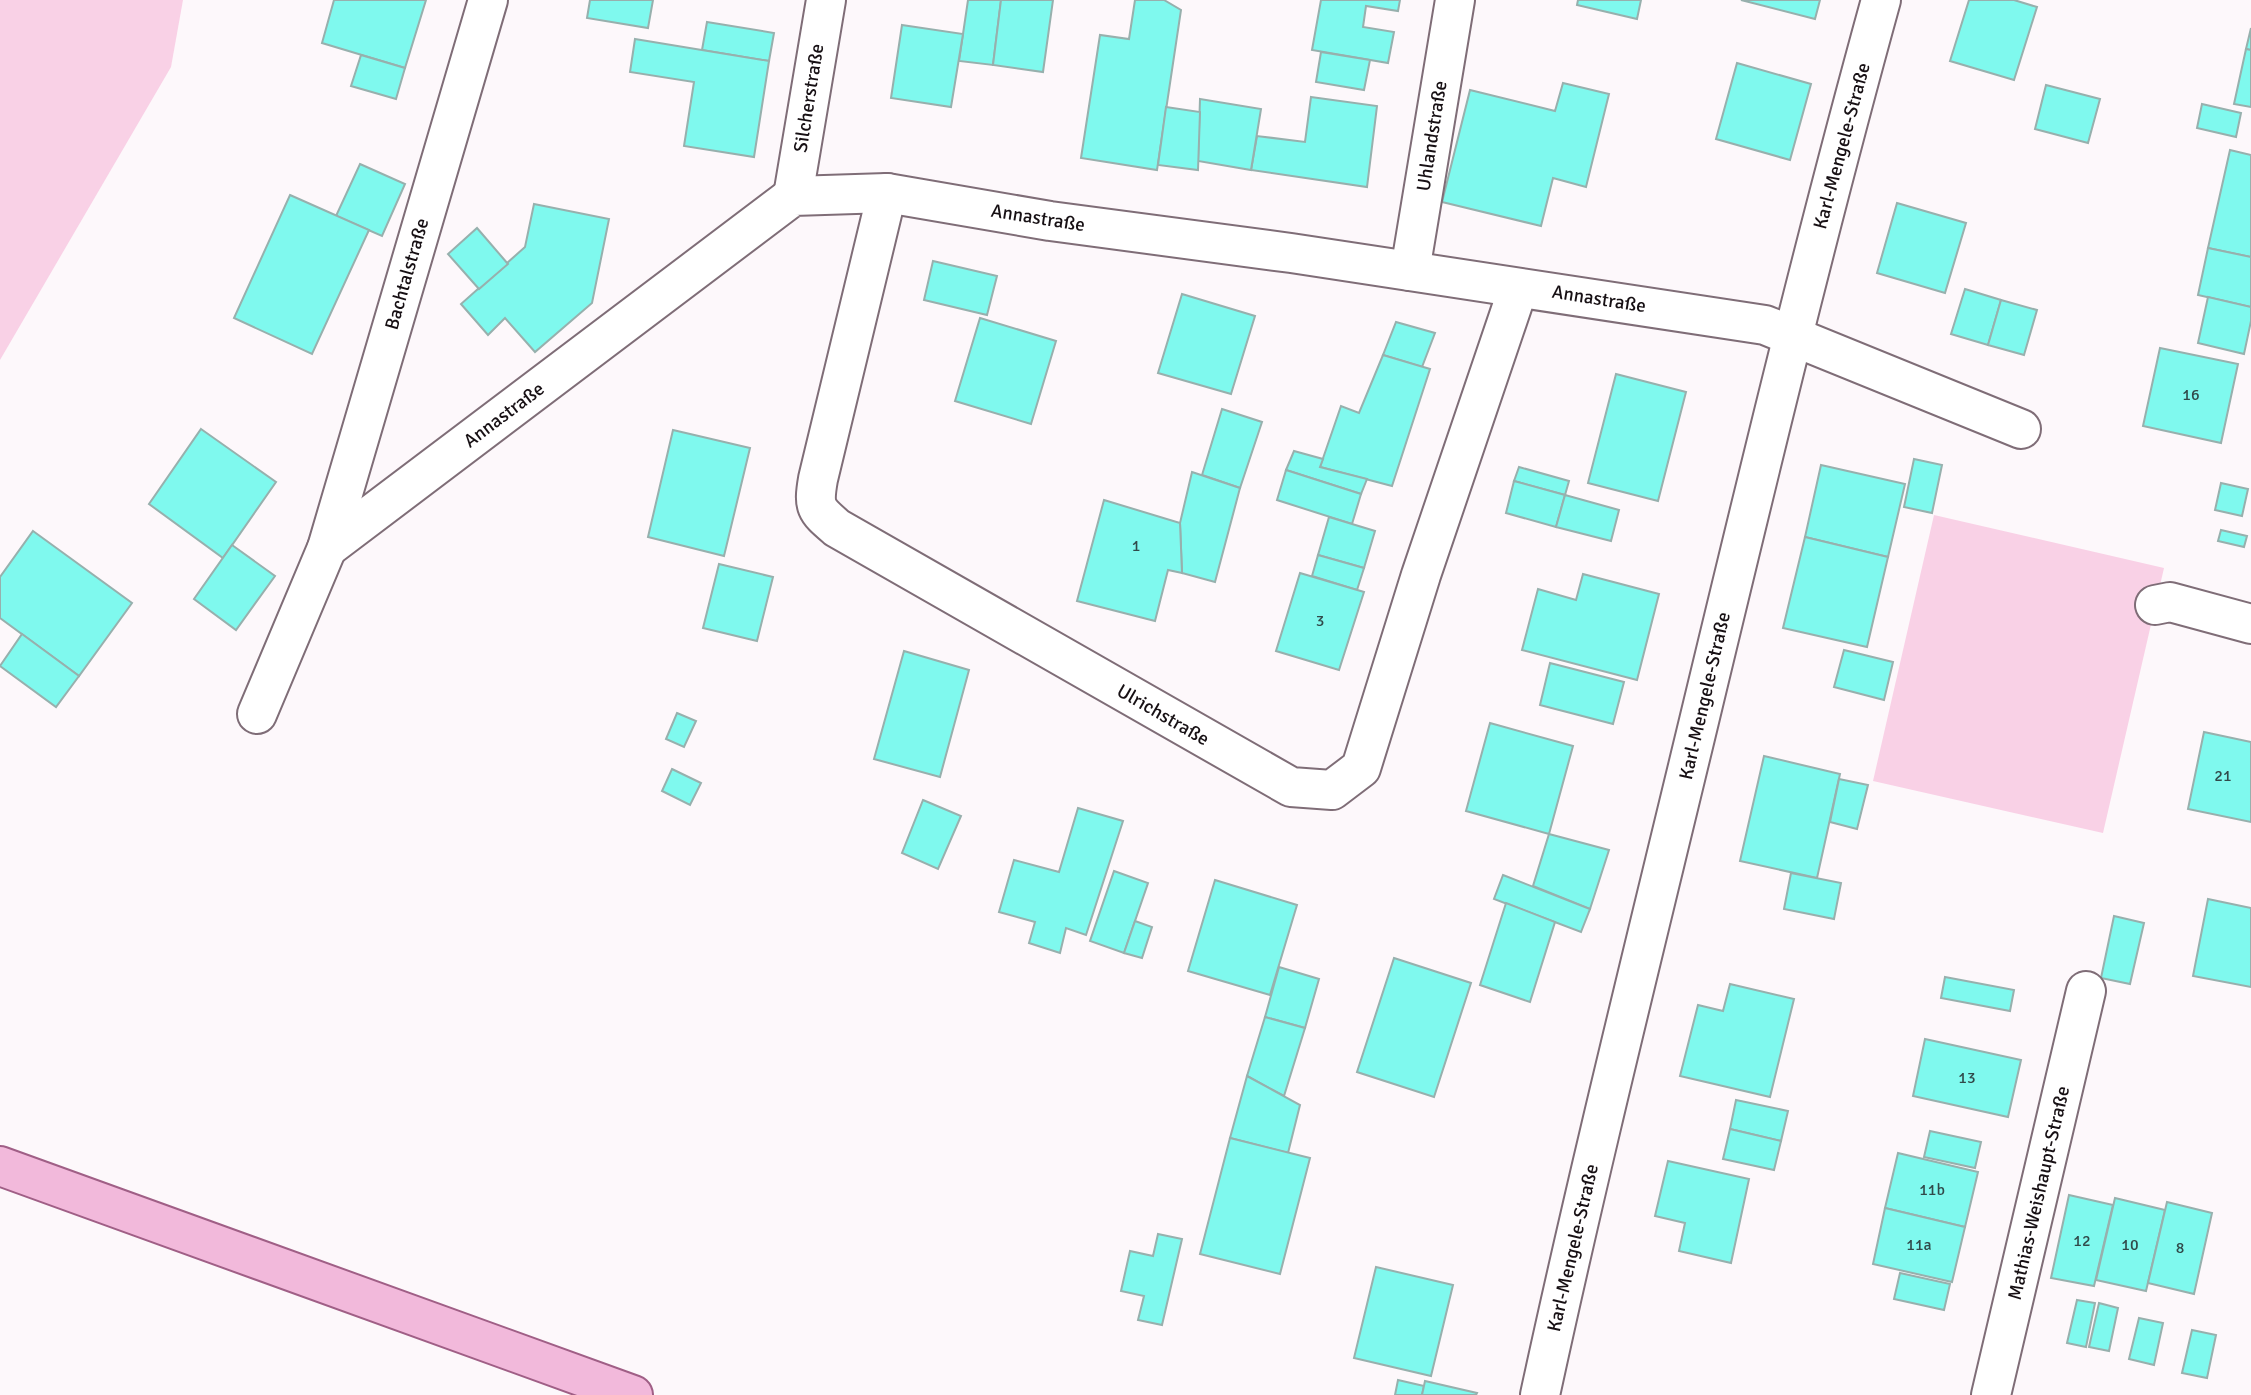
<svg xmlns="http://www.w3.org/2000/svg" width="2251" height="1395" font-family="Signika,sans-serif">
<rect width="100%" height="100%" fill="#fdf8fb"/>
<g fill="#f9d1e6">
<polygon points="0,0 183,0 171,67 0,360"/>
<polygon points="1934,515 2164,568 2103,833 1873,781"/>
</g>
<g fill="#7ff9ee" stroke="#97b0ad" stroke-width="2">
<polygon points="334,0 426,0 405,68 322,43"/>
<polygon points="590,0 653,0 648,28 587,18"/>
<polygon points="968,0 1001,0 993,65 959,61"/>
<polygon points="1001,0 1053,0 1043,72 993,65"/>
<polygon points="1135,0 1164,0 1181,10 1157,170 1081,158 1100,35 1129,39"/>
<polygon points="1321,0 1400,0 1398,11 1366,6 1363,27 1394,32 1388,63 1312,50"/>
<polygon points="1578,0 1641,0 1637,19 1577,5"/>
<polygon points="1741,0 1820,0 1815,19"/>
<polygon points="1969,0 2014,0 2037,7 2014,80 1950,61"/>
<polygon points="707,22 774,33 769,61 702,50"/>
<polygon points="902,25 963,34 951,107 891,98"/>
<polygon points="2251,28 2251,50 2246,49"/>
<polygon points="635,39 769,61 754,157 684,146 694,82 630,72"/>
<polygon points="2246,49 2251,50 2251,107 2234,104"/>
<polygon points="1321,52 1370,60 1364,90 1316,82"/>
<polygon points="361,55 405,68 396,99 351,86"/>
<polygon points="1737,63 1811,84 1790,160 1716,139"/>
<polygon points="1563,83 1609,94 1586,187 1553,178 1541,226 1442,202 1470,90 1555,111"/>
<polygon points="2046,85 2100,99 2088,143 2035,129"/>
<polygon points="1311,97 1377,106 1367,187 1251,170 1257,136 1305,142"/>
<polygon points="1200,99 1261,109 1251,170 1198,161"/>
<polygon points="2202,104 2241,113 2236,137 2197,128"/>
<polygon points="1166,107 1200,112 1198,170 1158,165"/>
<polygon points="2230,150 2251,155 2251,257 2208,248"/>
<polygon points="360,164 405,184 382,236 336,216"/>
<polygon points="290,195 369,230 312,354 234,318"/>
<polygon points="1897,203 1966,223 1945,293 1877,273"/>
<polygon points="534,204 609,219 592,303 535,352 505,318 488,335 461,304 525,247"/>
<polygon points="477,228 508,264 479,289 448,254"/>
<polygon points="2208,248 2251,257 2251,307 2198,295"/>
<polygon points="933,261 997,276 987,315 924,300"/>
<polygon points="1965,289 2001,300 1988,345 1951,334"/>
<polygon points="1182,294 1255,316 1231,394 1158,373"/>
<polygon points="2208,297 2251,307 2251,321 2244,354 2198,343"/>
<polygon points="2001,300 2037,310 2024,355 1988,345"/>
<polygon points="980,318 1056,341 1031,424 955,401"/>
<polygon points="1396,322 1435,333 1422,367 1383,355"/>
<polygon points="2160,348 2238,364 2221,443 2143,426"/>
<polygon points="1383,355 1430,369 1392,486 1320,467 1341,406 1359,413"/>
<polygon points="1616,374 1686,392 1658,501 1588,483"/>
<polygon points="1222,409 1262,422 1240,488 1202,475"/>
<polygon points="201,429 276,482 223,558 149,504"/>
<polygon points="673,430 750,448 724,556 648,537"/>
<polygon points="1294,451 1323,459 1320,467 1367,479 1361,494 1286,470"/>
<polygon points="1914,459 1942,465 1932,513 1904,507"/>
<polygon points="1821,465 1905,484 1888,557 1805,537"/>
<polygon points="1519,467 1569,481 1565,495 1514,481"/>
<polygon points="1286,470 1361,494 1352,524 1277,500"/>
<polygon points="1192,472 1240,488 1215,582 1182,573 1180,523"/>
<polygon points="1514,481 1565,495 1556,527 1506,513"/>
<polygon points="2221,483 2248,489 2242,516 2215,510"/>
<polygon points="1565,495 1619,510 1611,541 1556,527"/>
<polygon points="1104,500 1180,523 1182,573 1168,570 1155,621 1077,601"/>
<polygon points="1329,517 1375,531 1364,568 1318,555"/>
<polygon points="2221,530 2247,536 2244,547 2218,541"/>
<polygon points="33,531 132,603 79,676 0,618 0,577"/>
<polygon points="1805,537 1888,557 1867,647 1783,628"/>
<polygon points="232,545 275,576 236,630 194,599"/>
<polygon points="1318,555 1364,568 1357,590 1312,576"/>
<polygon points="719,564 773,577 757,641 703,628"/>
<polygon points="1300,573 1364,592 1339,670 1276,651"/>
<polygon points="1583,574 1659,594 1637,680 1522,650 1538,589 1576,600"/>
<polygon points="22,634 79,676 56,707 0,666"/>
<polygon points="1844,650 1893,662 1884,700 1834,687"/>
<polygon points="904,651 969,670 940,777 874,759"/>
<polygon points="1550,663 1624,682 1613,724 1540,705"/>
<polygon points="677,713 696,721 684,747 666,739"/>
<polygon points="1490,723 1573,746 1549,834 1466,811"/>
<polygon points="2204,732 2251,742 2251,822 2188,809"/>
<polygon points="1764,756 1840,774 1817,878 1740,861"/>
<polygon points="672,769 701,783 690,805 662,791"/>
<polygon points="1839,779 1868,785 1857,829 1830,822"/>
<polygon points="923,800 961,816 938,869 902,853"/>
<polygon points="1078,808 1123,821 1086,935 1066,928 1060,953 1029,943 1035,922 999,912 1014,860 1059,872"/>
<polygon points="1549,834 1609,850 1590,909 1533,886"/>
<polygon points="1114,871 1148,883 1124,953 1090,941"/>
<polygon points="1791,873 1841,883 1834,919 1784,909"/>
<polygon points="1503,875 1590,909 1581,932 1494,899"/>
<polygon points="1215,880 1297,905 1270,995 1188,971"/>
<polygon points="2208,899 2251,908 2251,987 2193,976"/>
<polygon points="1506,903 1555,922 1530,1002 1480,985"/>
<polygon points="2114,916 2144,923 2130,984 2101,978"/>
<polygon points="1135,921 1152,927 1142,958 1124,953"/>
<polygon points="1394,958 1471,983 1434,1097 1357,1072"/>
<polygon points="1279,967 1319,979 1305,1028 1265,1017"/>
<polygon points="1945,977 2014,990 2010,1011 1941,998"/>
<polygon points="1730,984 1794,999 1770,1097 1680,1076 1698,1005 1723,1011"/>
<polygon points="1265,1017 1305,1028 1284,1096 1247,1076"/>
<polygon points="1925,1039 2021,1060 2008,1117 1913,1096"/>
<polygon points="1247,1076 1300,1105 1288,1153 1230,1138"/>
<polygon points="1736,1100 1788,1111 1781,1141 1730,1129"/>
<polygon points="1730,1129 1781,1141 1774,1170 1723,1159"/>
<polygon points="1930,1131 1981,1142 1975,1168 1924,1157"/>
<polygon points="1230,1138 1310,1158 1280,1274 1200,1254"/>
<polygon points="1898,1153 1978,1172 1965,1227 1885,1208"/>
<polygon points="1668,1161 1749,1179 1731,1263 1679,1251 1685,1223 1655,1216"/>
<polygon points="2069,1195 2113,1205 2094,1286 2051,1278"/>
<polygon points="2115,1198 2165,1210 2146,1291 2096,1280"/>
<polygon points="2167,1202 2212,1213 2194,1294 2148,1283"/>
<polygon points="1885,1208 1965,1227 1952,1282 1873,1264"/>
<polygon points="1158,1234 1182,1239 1162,1325 1138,1320 1144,1296 1121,1291 1130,1251 1153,1256"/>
<polygon points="1376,1267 1453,1285 1431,1376 1354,1358"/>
<polygon points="1900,1273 1950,1284 1944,1310 1894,1299"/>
<polygon points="2077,1300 2095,1303 2086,1347 2067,1343"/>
<polygon points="2099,1303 2118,1308 2109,1351 2089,1347"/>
<polygon points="2139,1318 2163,1323 2154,1365 2129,1359"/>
<polygon points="2192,1330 2216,1335 2207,1378 2182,1373"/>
<polygon points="1398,1380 1424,1386 1422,1395 1395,1395"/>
<polygon points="1425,1381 1477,1393 1476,1395 1422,1395"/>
</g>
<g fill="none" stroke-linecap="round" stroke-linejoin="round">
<g stroke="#7f6d77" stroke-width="42">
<g id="minor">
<path d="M887,193L818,479C813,508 816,510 837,528L1291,787L1332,790L1361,768L1421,575L1518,289"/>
<polyline points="793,196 826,0"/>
<polyline points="1410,271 1455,0"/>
<polyline points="327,548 793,196 887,193 1050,221 1291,253 1765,325 2021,429"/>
<polyline points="2155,605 2170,602 2251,624"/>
<polyline points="257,714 327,548 488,0"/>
<path d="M1540,1395C1589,1169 1645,945 1699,721C1757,480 1815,239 1881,0"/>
<polyline points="1991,1395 2086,991"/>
</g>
</g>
<g stroke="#a05f86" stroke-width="42">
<polyline id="primary" points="0,1166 633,1395"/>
</g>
<use href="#minor" stroke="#fff" stroke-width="38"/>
<use href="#primary" stroke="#f2b9db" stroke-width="38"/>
</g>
<g text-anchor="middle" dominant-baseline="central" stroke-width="5" stroke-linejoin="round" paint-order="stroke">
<g font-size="16" fill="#314a4a">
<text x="2191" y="395">16</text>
<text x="1136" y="546">1</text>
<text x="1320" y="621">3</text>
<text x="2223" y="776">21</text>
<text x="1967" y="1078">13</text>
<text x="1932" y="1190">11b</text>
<text x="2082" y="1241">12</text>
<text x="1919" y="1245">11a</text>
<text x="2130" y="1245">10</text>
<text x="2180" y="1248">8</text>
</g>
<g font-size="19" fill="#171014" stroke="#fff">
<text transform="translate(809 98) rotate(-81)">Silcherstraße</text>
<text transform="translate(1432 136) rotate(-81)">Uhlandstraße</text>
<text transform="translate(1842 146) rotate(-75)">Karl-Mengele-Straße</text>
<text transform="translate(1038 218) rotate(9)">Annastraße</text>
<text transform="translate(407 274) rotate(-74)">Bachtalstraße</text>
<text transform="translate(1599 299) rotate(9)">Annastraße</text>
<text transform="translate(504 415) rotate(-37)">Annastraße</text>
<text transform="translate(1705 696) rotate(-77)">Karl-Mengele-Straße</text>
<text transform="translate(1163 715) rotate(30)">Ulrichstraße</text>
<text transform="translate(2039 1193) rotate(-77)">Mathias-Weishaupt-Straße</text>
<text transform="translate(1573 1248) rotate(-77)">Karl-Mengele-Straße</text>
</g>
</g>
</svg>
